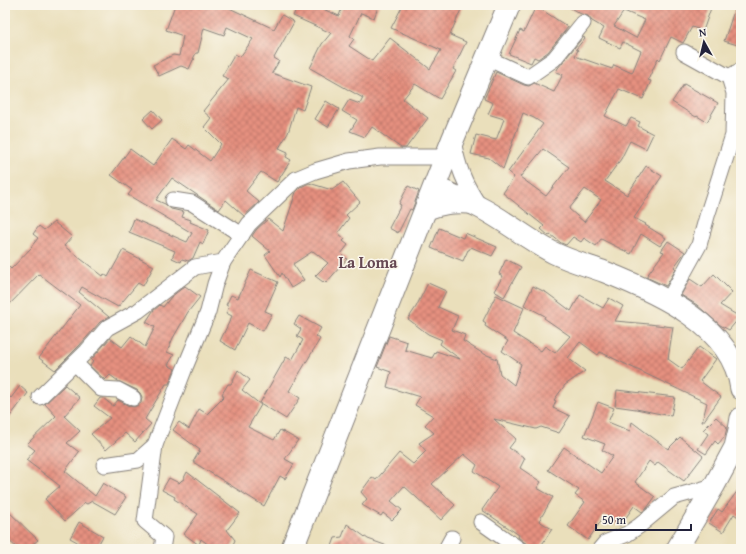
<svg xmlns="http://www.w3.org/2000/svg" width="746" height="554" font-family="'Gentium Book Plus',serif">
<defs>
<pattern id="building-cross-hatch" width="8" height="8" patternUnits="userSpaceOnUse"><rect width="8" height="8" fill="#e5907f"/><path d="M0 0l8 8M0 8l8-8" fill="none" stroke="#b97569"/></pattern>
</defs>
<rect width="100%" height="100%" fill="#fbf7ec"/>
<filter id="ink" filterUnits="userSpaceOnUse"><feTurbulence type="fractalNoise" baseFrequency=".025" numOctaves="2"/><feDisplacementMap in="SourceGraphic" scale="8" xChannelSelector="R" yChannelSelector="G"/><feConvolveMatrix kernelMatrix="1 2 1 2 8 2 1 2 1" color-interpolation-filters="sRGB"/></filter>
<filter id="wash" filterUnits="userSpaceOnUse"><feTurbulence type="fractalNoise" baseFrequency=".012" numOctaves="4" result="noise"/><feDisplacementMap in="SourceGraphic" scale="16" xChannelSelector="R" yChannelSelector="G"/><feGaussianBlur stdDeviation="0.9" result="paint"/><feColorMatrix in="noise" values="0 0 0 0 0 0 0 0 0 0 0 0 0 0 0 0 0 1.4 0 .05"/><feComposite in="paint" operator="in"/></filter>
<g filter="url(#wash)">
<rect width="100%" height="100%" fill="#eadfbb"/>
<g id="blocks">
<g fill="url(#building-cross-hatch)" fill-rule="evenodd">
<polygon points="175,5 223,5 274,29 282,15 294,22 274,58 279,61 272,73 311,87 303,110 296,107 288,133 279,148 288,152 286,157 291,160 277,182 261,172 246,191 259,202 244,216 226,200 219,210 172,178 156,200 165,204 171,209 184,212 182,217 191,220 190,222 209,230 203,244 200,242 193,258 188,261 182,259 181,262 172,258 175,251 129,232 134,219 187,242 192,233 128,195 132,190 111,175 130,149 153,166 172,139 186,149 189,145 210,161 221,144 204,127 211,118 203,111 229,79 222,76 235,54 240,57 253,39 227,27 224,35 204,28 198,53 196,53 193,59 195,59 193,60 189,69 181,66 159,76 153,65 173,55 179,56 183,36 166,30"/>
<polygon points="298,5 314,5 339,16 343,5 379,5 374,18 361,13 350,36 354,39 349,46 372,61 390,38 430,69 441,50 391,28 403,5 463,5 450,35 466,42 453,69 456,71 440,99 415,84 403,99 428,118 406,148 401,148 372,127 365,137 350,131 357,120 342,111 349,100 360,104 363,98 310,68 322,44 331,33 293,16"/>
<path d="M565,5H702L711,8L703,31L692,27L683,43L671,37L660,60L658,58L648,80L651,81L643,99L619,89L605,116L626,126L631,118L640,122L638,126L653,134L646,149L630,141L621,159L605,181L627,195L646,166L662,176L634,218L646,224L645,225L666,238L660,246L641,234L631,254L601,239L596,246L584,238L581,242L573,237L566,245L561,243L550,234L549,236L541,229L544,226L503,193L514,177L508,172L543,124L534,118L523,113L503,169L489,158L471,154L476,135L496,140L504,119L488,114L493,103L484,99L496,72L524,85L529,86L534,83L554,92L563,74L556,72L558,68L583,37L585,38L576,49L578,50L575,56L612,69L614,65L632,73L641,51L623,42L620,48L599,38L604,28L592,21L588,16L581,14ZM624,11L645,20L636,38L614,26ZM543,149L569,167L546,196L520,177ZM585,189L601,200L584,222L569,209Z"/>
<polygon points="736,5 741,5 741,46 724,41"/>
<polygon points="536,6 568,27 548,52 538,59 534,57 531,63 509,54 520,30 524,32"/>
<polygon points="684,84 718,103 707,122 697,116 696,117 672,102"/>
<polygon points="326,101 339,109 328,127 315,119"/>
<polygon points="153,110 162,120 152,129 143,119"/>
<polygon points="343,182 360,202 346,215 349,218 338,233 345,239 343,241 348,245 341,254 347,259 326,283 324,281 323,282 315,276 328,263 313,251 293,264 304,280 291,288 282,273 280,277 265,255 270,251 252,236 256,230 268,219 283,231 296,192 301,187 309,183 332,190"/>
<polygon points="408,186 419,191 412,210 410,209 398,233 389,228 401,205 399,204"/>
<polygon points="54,222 72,237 64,246 103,276 104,274 108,277 123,250 154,266 143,286 138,283 118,307 82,287 79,292 109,317 100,322 80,345 55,370 39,358 80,305 39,274 5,309 5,263 11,269 32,247 31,247 38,238 33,234 39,226 44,230"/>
<polygon points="439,228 463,238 465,233 497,247 492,256 471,247 469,250 468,250 463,261 431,248"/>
<polygon points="668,241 685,252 674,267 676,269 666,286 646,277 664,252 661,251"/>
<polygon points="506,259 521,267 504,297 494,291 503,276 499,274"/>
<polygon points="251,270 278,282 265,311 272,314 263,331 248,323 235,350 220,341 232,316 226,313 229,307 226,305 231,295 238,298"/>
<polygon points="714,274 732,292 720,305 740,317 729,330 720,325 697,305 681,295 690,279 702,287"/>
<polygon points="428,283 446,291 438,307 458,316 452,330 465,335 463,341 482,353 497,359 500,374 514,385 521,364 502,351 508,341 485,326 486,323 483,321 496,295 524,308 513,333 541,351 545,346 555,353 570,336 544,318 545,316 524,305 533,286 547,293 571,311 580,295 603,308 609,298 623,306 615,321 649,324 673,327 668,359 682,369 699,347 716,359 700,381 721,397 703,422 702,422 707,403 600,352 598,355 580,342 568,358 585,371 565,385 554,400 556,401 553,408 570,416 559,433 541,427 536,429 494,419 516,439 509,448 525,458 520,468 541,482 537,488 553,497 539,521 552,529 539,549 536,549 524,542 518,537 519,535 482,510 498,487 474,471 477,465 464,454 432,484 455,505 441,520 404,486 391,501 402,510 392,520 383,513 381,516 362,505 367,499 361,492 372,477 376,480 399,453 413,464 426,451 419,443 434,433 425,425 433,416 415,405 420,397 387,387 391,372 377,367 389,336 407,342 405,350 432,358 436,351 460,359 440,344 442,340 428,334 408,319 416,307"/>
<polygon points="185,286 200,297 188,312 173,338 167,352 174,355 168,365 175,369 169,384 166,384 145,419 151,424 135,442 125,433 106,450 91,434 110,418 94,406 100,398 103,398 113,406 118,400 129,406 134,407 138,405 141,403 142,397 140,393 137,390 118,381 110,375 105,380 90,366 93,362 91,360 110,338 122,347 131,336 145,347 155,327 146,322 153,311 160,305 163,307 171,297"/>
<polygon points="299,316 321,328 316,336 320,339 289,391 300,398 286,419 260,403 286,357 292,360 303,340 297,336 301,329 294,324"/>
<polygon points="238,370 250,380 242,390 261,405 248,427 274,440 280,430 298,440 285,459 294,464 285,479 280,476 264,506 193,462 200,450 173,430 179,422 189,429 199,409 207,414 224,397 222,394 228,384 231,384"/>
<polygon points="65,385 80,398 64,416 80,431 67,443 79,452 65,471 95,496 103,483 126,497 115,514 92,501 87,504 85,503 65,521 45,499 60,486 26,460 35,450 27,444 56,416 45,404"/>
<polygon points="20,386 28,393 5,423 5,392 11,398"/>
<polygon points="617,390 675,397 671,416 636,409 615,406"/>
<polygon points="598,402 614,408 608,422 630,431 632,422 668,449 680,437 703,456 684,481 658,462 655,466 649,461 635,482 655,497 647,508 642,512 634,506 620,526 605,515 588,540 568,526 585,502 575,495 579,490 548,470 564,447 601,473 613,456 602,450 605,444 584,436"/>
<polygon points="716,417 727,427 725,436 718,444 715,441 706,454 698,449 708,434 703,430"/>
<polygon points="187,472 240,513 227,530 235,540 231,549 214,549 201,539 199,545 184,534 198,514 174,499 175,497 162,490 169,478 179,483 182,480 183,480"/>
<polygon points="741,486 741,519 734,514 723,532 709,523 718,509 722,512"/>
<polygon points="5,508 38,540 33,544 38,549 18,549 5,537"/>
<polygon points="79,522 103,536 96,549 90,549 70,538"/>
<polygon points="347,524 368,539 393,548 393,549 331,549 335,538 342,537"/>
</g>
</g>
</g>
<g filter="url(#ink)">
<use href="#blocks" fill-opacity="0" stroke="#86807b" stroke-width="1"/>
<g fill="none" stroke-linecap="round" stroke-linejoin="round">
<g stroke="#86807b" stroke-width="17">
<g id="minor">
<polyline points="487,58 528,77 554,59 583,23"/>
<polyline points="729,77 741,70"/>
<path d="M453,140C458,168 464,183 480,207"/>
<polyline points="173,200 192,203 242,235"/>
<path d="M425,213C441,206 453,205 471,206"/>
<polyline points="668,301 699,245 707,216 733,135 734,93 729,77 684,52"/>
<polyline points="75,363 101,389 118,390 133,398"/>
<polyline points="40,397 87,351 107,328 138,311 195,267 223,262 249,224 296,179 315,171 349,161 380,157 446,157"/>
<polyline points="104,465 138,460 155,445"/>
<polyline points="481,522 519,549"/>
<polyline points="162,549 164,537 145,521 155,445 184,370 208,312 215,284 223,262"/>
<polyline points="446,549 452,538"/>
<polyline points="600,549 605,543 627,534 639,526 674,497 714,486"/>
</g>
</g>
<g stroke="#86807b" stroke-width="23">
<g id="secondary">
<path d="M435,187C450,194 465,200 479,207C505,220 528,240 554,253C570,261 589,266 605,272C658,293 733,326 741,389"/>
<polyline points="677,549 714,486 735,447 739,430 741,418"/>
</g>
</g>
<g stroke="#86807b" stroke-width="24">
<polyline id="primary" points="292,549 453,139 509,5"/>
</g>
<use href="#minor" stroke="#fff" stroke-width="15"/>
<use href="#secondary" stroke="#fff" stroke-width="21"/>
<use href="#primary" stroke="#fff" stroke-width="22"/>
</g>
</g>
<g text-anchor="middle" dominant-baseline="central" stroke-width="3" stroke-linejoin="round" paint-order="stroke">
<g font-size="16" font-weight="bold" fill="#664853" stroke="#fbf7ec">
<text x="368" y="262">La Loma</text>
</g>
</g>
<rect width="746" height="554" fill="none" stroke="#fbf7ec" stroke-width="20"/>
<g transform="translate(704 42) rotate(352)" stroke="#fbf7ec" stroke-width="3" paint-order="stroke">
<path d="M0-3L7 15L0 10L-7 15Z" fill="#22223b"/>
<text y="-6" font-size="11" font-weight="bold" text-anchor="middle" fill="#22223b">N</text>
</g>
<path d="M596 524v6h95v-6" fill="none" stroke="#22223b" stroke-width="2"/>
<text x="602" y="524" font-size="12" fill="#22223b" stroke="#fbf7ec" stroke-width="3" paint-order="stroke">50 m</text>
</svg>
